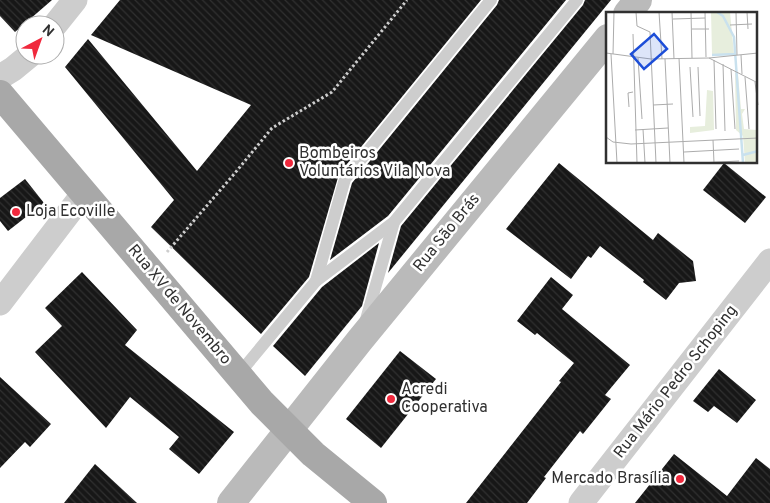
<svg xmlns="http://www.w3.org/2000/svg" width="770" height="503" font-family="Overpass,sans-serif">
<defs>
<pattern id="building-back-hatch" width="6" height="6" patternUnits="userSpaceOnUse" patternTransform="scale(1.25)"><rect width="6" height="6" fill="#171717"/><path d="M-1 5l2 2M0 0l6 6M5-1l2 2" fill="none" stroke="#303030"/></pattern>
</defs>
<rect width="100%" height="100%" fill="#fff"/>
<g fill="url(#building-back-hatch)">
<polygon points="0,0 52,0 15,32 0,16"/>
<polygon points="120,0 481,0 339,174 309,277 261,334 151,227 174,200 65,67 88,39 197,171 251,105 91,35"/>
<polygon points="499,0 566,0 388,216 330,260 352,183 497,5"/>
<polygon points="585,0 611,0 388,273 401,226 583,5"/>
<polygon points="559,163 653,240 658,233 693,261 696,281 679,283 666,300 643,282 644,280 600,246 591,258 588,256 571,279 506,229"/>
<polygon points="724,163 766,197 745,223 703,190"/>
<polygon points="25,179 44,203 8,231 0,221 0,198"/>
<polygon points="379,243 362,306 305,376 273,346 322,287"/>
<polygon points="82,272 137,330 125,345 234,432 199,474 169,449 179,437 130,397 106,428 35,352 62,326 45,308"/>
<polygon points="551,277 573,295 562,309 630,365 605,395 611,399 583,434 580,431 544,477 546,478 527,503 466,503 561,382 559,381 574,363 537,333 535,335 517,321"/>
<polygon points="400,351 436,379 381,448 346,419"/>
<polygon points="719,369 756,400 737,423 714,406 708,412 693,401"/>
<polygon points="0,377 51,424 30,447 25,442 0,468"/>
<polygon points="674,454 727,496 756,458 770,469 770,503 635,503"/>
<polygon points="95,464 137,503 64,503"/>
</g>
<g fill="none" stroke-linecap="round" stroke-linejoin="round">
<polyline stroke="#cdcdcd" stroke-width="3" stroke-dasharray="2.5 2.5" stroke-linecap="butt" points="167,252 235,173 272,128 332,92 407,0"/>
<g stroke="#cdcdcd" stroke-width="12">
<polyline points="316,281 345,179 491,0"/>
<polyline points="365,323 394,222"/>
<polyline points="238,375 316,281 394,222 577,0"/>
</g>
<g stroke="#cdcdcd" stroke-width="25">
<polyline points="55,25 75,0"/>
<polyline points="0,77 13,69 30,55"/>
<polyline points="0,303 84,193"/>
<polyline points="581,503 770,261"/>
</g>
<g stroke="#bababa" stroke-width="28">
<polyline points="627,14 638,0"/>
<polyline points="231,503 360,340 608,38"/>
</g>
<polyline stroke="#a8a8a8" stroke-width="28" points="0,94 262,403 313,454 373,503"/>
</g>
<g fill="#f0293d" stroke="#fff" stroke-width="2">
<circle cx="289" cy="163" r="5"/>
<circle cx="16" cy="212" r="5"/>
<circle cx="391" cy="399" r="5"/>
<circle cx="680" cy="479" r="5"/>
</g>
<g text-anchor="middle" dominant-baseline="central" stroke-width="5" stroke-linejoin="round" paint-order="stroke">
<g font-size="16" fill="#303030" stroke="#fff" text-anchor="start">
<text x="299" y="154">Bombeiros<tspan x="299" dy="18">Voluntários Vila Nova</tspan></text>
<text x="26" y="212">Loja Ecoville</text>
<text x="401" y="390">Acredi<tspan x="401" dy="18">Cooperativa</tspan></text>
<text x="670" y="479" text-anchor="end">Mercado Brasília</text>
</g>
<g font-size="16" fill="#303030" stroke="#fff">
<text transform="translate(447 233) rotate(-51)">Rua São Brás</text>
<text transform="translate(179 305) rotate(50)">Rua XV de Novembro</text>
<text transform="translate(676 382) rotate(-52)">Rua Mário Pedro Schoping</text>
</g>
</g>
<g transform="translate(606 12)">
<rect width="151" height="151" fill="#fff"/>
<path d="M105,0H124L128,42H106ZM129,60L132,62L135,97H139L136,102L138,117L151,118V151H139L137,124L130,118ZM101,78L107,79L108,118L84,121V115L99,114Z" fill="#e7eedd"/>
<path fill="none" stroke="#c9e1ee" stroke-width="2.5" d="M111,0L117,4L128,25L137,151M106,43L129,42M137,143L152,139"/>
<path fill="none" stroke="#acacac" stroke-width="1" d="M30,0L31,14L44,20L50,151M53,0L56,47M66,0L68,47M85,0L86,46M99,0L100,45M130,0L131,43M141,0L142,17M67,7L99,6M124,13L146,12M86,17H103M27,22L31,151M0,41L45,47L103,46L152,71M5,42L11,151M7,42L8,0M135,43L136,62M32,46L36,107M73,46L78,151M103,46L152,41M59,47L64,151M108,48L110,117M117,52L119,119M84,55L87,105M92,55L94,104M125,57L129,117M139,65L143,117M149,70L152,93M47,93L67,92M23,95L22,81L27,80M37,117L39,151M29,118L62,116M0,125L7,130L25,132L152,126M107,128L108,151M78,140L133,137M93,151L133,149"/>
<path fill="#1d4ed8" fill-opacity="0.15" stroke="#1d4ed8" stroke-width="2.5" d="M48,22L61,37L38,57L25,42Z"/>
<rect width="151" height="151" fill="none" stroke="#303030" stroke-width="2.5"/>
</g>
<g transform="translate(40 40) rotate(41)"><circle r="24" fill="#ffffff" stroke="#acacac"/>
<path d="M0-4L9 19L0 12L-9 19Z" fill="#f0293d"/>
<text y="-8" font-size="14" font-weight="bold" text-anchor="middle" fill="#303030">N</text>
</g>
</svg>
